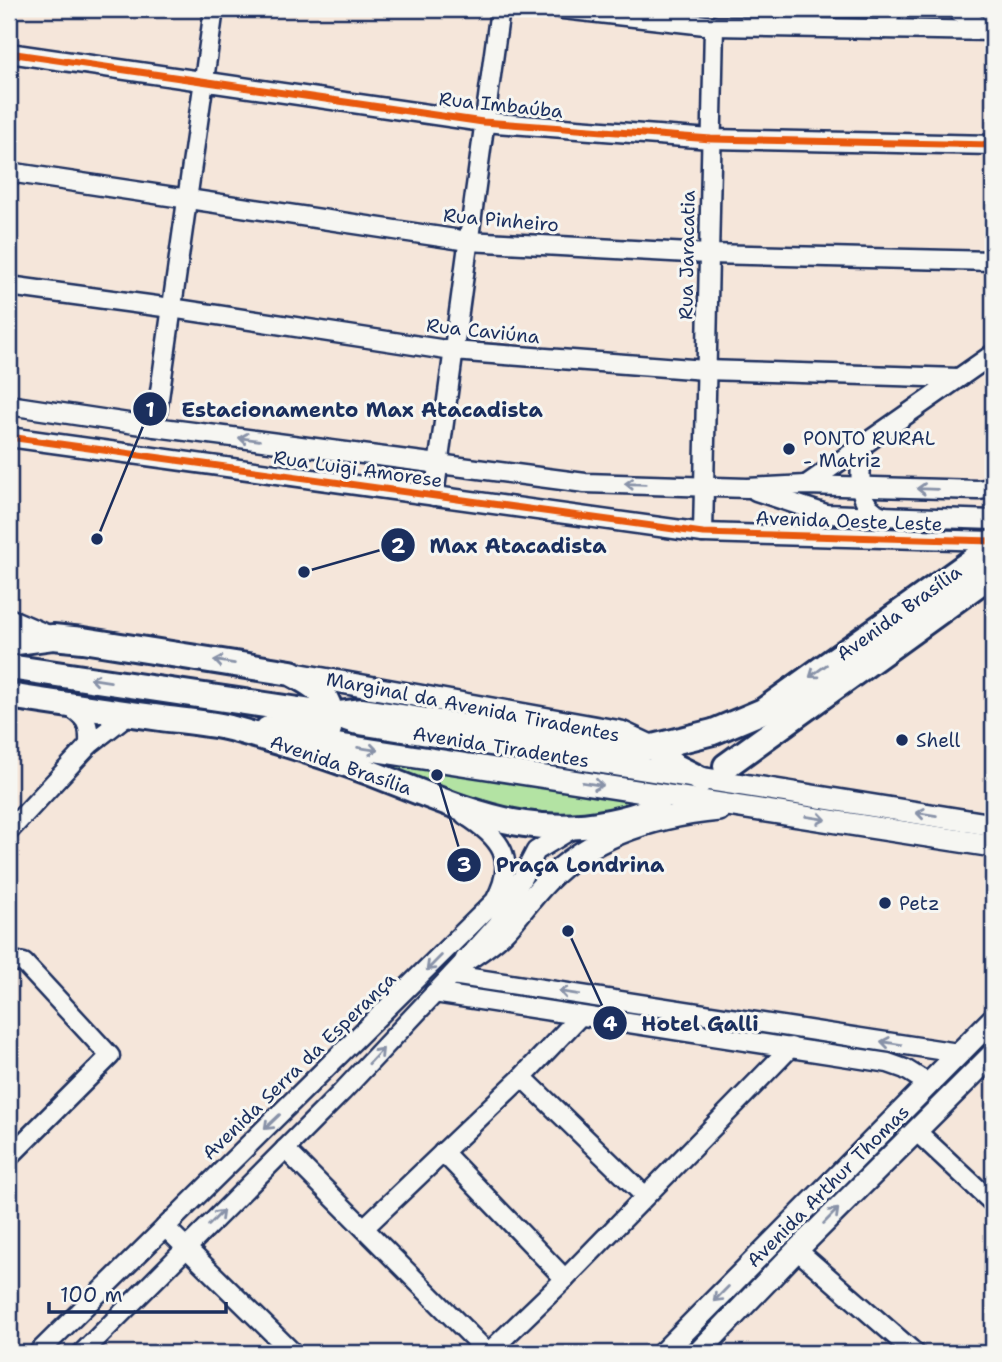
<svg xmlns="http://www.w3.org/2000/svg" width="1002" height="1362" font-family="'Shantell Sans',sans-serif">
<rect width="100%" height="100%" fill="#f5e6da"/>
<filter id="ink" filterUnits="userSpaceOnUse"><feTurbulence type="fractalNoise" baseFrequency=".0143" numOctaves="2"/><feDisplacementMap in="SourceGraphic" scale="14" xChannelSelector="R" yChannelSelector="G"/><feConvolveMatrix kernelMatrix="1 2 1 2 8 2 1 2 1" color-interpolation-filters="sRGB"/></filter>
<g filter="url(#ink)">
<path fill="#b3e3a3" stroke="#678980" stroke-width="2" d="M327,751L636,801C594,820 535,814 492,805Z"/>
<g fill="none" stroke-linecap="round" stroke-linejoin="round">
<g stroke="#1b2f5e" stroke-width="23">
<g id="minor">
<polyline points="563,9 714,26 993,31"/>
<polyline points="956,9 985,31"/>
<polyline points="884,29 892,9"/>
<polyline points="9,53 483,122 711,139 993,145"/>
<polyline points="9,172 468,241 708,254 993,261"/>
<polyline points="9,286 171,308 453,351 705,370 958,378"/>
<polyline points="9,405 155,427 585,483 747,488 806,485 978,490 993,488"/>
<polyline points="155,427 214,9"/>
<polyline points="9,437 703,533 993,541"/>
<path d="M862,445C861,469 853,508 884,516"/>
<polyline points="806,485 993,354"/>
<polyline points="756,491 826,514 993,520"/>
<polyline points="434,496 500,9"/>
<polyline points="703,533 714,26"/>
<polyline points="9,618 53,637"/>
<path d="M68,706C86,717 90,723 89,745"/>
<polyline points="9,831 89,745 130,713"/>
<polyline points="9,960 24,963 110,1056 9,1157"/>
<polyline points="452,975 958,1053"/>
<polyline points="434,993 888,1063 905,1069 929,1084"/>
<polyline points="522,1077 645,1196"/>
<polyline points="916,1131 993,1203"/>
<polyline points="285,1149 488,1353 565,1279 791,1047"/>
<polyline points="443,1152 565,1279"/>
<polyline points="165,1227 293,1353"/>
<polyline points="364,1228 522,1077 580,1016"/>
<polyline points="797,1250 915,1353"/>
<path d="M38,1353L495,901C518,859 501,838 465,815"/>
<polyline points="82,1353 342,1092 466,960 498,924 536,851 572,829"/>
</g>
</g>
<g stroke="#1b2f5e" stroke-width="26">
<g id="major">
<polyline points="296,674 621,732 653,747"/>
<polyline points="333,715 356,723 993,825"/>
<polyline points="300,739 993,846"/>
<path d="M466,960C479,951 494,942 505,930C520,914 532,896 547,881C592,835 656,816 719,810"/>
<polyline points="663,1353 993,1019"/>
<polyline points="698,1353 797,1250 993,1054"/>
</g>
</g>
<g stroke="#1b2f5e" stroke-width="30">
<g id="highway">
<path d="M9,643L53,637L83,640L291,673C316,686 336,697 329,729L317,733L268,729"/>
<polyline points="9,667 332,715 363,711 606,749 653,747 713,732 763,711 993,546"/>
<path d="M9,696C60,704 110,711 161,718C184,721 208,723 230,728C277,741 326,756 371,773C474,813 547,851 657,808"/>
<polyline points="653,747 676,767 702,780"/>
<polyline points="726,766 993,573"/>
</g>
</g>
<use href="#minor" stroke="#f6f6f2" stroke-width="18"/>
<use href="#major" stroke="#f6f6f2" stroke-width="21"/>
<use href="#highway" stroke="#f6f6f2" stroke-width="24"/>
<g stroke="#f6f6f2" stroke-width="11">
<g id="cycleway">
<polyline points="9,53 483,122 711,139 993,145"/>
<polyline points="9,437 703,533 993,541"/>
</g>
</g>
<use href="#cycleway" stroke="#e8590c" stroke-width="7"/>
</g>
<defs><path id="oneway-shaft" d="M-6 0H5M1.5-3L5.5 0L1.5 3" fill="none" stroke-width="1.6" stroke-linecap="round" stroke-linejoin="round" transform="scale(1.75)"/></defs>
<g stroke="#8892a8">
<use href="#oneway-shaft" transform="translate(249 439) rotate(-172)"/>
<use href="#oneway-shaft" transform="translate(635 484) rotate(-178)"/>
<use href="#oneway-shaft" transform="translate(927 489) rotate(-178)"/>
<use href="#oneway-shaft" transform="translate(224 662) rotate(-171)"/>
<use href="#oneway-shaft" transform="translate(818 671) rotate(144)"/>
<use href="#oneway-shaft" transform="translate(100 680) rotate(-171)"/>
<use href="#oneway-shaft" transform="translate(368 749) rotate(9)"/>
<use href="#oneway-shaft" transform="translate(593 784) rotate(9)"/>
<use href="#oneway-shaft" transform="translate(926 814) rotate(-171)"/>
<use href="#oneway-shaft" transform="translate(816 818) rotate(9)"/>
<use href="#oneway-shaft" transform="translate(434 963) rotate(135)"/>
<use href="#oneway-shaft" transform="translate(569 993) rotate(-171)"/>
<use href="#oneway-shaft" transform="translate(891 1043) rotate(-171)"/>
<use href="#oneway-shaft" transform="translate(376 1056) rotate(-47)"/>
<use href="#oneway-shaft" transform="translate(272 1122) rotate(136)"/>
<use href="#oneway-shaft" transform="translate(831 1216) rotate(-45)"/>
<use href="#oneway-shaft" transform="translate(216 1218) rotate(-45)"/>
<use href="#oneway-shaft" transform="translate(721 1294) rotate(135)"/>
</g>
</g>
<g fill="#1b2f5e" stroke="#f6f6f2" stroke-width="2.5">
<circle cx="789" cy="449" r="7"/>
<circle cx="902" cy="740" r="7"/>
<circle cx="885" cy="903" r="7"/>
</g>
<g text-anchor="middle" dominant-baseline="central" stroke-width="6" stroke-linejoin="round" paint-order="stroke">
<g font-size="19" fill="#1b2f5e" stroke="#f6f6f2">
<text transform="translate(501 105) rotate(6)">Rua Imbaúba</text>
<text transform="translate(501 220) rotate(5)">Rua Pinheiro</text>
<text transform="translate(687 255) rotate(-89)">Rua Jaracatia</text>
<text transform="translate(483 331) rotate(6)">Rua Caviúna</text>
<text transform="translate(358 469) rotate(8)">Rua Luigi Amorese</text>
<text transform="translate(849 521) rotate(2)">Avenida Oeste Leste</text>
<text transform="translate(899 613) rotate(-36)">Avenida Brasília</text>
<text transform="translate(473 707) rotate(11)">Marginal da Avenida Tiradentes</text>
<text transform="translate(501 747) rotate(9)">Avenida Tiradentes</text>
<text transform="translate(341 765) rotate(19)">Avenida Brasília</text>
<text transform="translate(299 1066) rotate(-44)">Avenida Serra da Esperança</text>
<text transform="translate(828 1186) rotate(-45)">Avenida Arthur Thomas</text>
</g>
<g font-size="19" fill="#1b2f5e" stroke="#f6f6f2" text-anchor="start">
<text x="803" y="438">PONTO RURAL<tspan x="803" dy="22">- Matriz</tspan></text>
<text x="916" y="740">Shell</text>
<text x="899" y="903">Petz</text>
</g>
</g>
<path fill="none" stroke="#1b2f5e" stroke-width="2.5" d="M97 539L150 409M304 572L398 545M437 775L464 865M568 931L610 1023"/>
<g fill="#1b2f5e" stroke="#f6f6f2" stroke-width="2.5">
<circle cx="97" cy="539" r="7"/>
<circle cx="304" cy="572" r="7"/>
<circle cx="437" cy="775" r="7"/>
<circle cx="568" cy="931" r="7"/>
<circle cx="150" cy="409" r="18"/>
<circle cx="398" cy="545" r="18"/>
<circle cx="464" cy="865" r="18"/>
<circle cx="610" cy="1023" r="18"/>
</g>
<g font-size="21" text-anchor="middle" font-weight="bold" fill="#fff">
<text x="150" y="417">1</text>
<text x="398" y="553">2</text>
<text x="464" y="872">3</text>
<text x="610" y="1031">4</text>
</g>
<g font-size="21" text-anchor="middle" font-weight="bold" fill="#1b2f5e" stroke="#f6f6f2" stroke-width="6" stroke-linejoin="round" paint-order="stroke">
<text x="362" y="417">Estacionamento Max Atacadista</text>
<text x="518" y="553">Max Atacadista</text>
<text x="580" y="872">Praça Londrina</text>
<text x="700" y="1031">Hotel Galli</text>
</g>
<rect width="1002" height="1362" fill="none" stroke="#f6f6f2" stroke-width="35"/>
<rect x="18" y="18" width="967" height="1327" fill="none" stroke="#1b2f5e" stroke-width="2.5" filter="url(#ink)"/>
<path d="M49 1302v10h177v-10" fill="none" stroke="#1b2f5e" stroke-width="3.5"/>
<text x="60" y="1302" font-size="21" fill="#1b2f5e" stroke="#f6f6f2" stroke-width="5" paint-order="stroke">100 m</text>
</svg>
